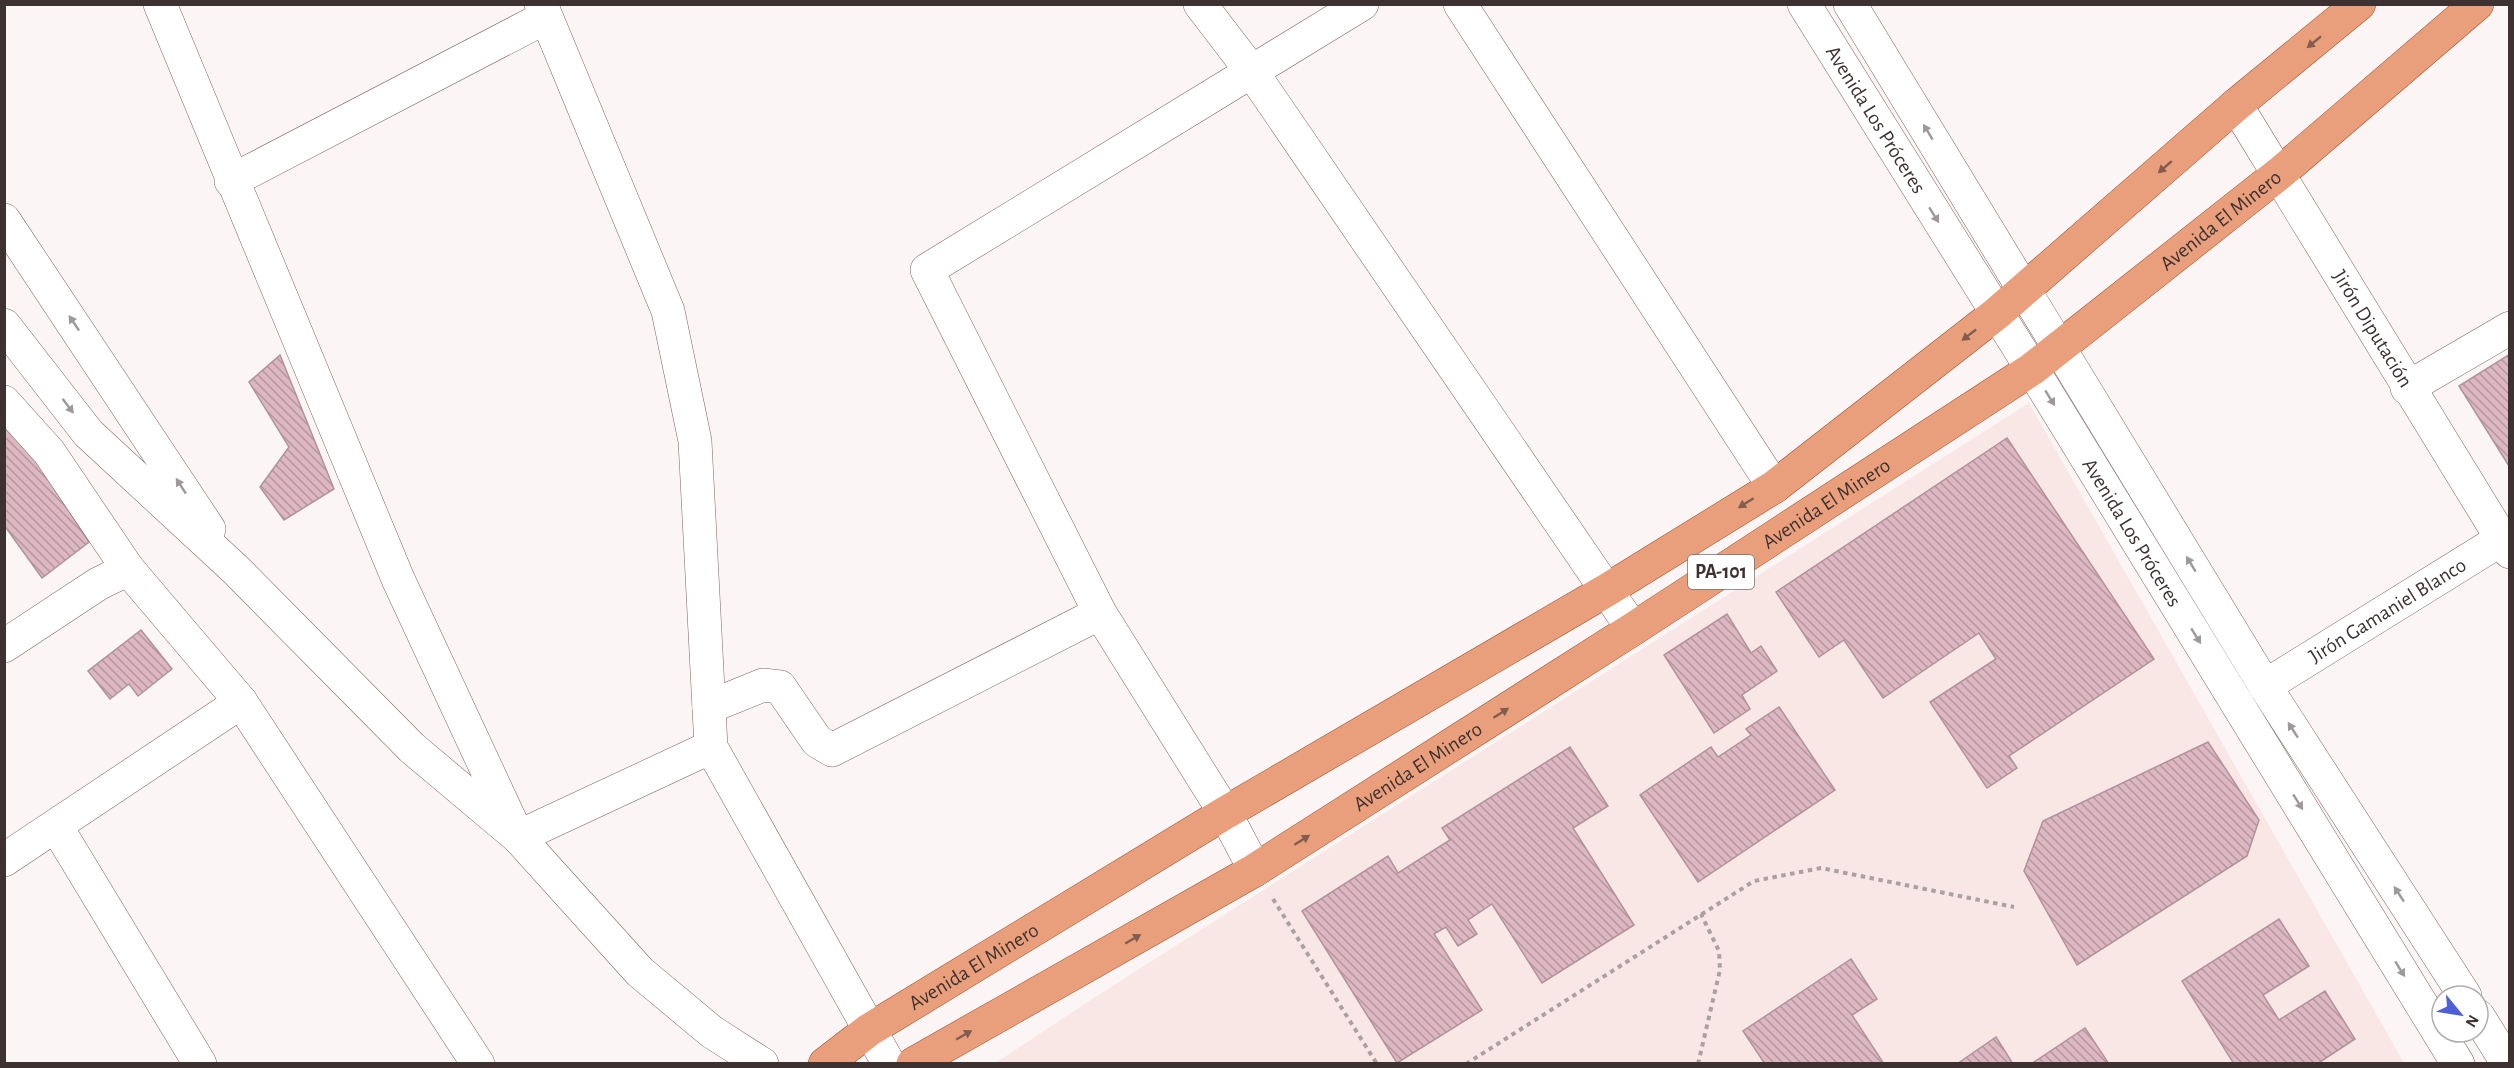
<svg xmlns="http://www.w3.org/2000/svg" width="2514" height="1068" font-family="'Alegreya Sans',sans-serif">
<defs>
<pattern id="building-back-hatch" width="6" height="6" patternUnits="userSpaceOnUse" patternTransform="scale(1.5)"><rect width="6" height="6" fill="#ddb8c2"/><path d="M-1 5l2 2M0 0l6 6M5-1l2 2" fill="none" stroke="#b5969e"/></pattern>
</defs>
<rect width="100%" height="100%" fill="#fcf5f5"/>
<polygon fill="#f9e7e6" points="2029,403 2404,1063 994,1064 1092,999"/>
<g fill="url(#building-back-hatch)" stroke="#b0929b" stroke-width="1.5">
<polygon points="2510,354 2510,465 2509,466 2459,386"/>
<polygon points="280,355 334,489 284,520 260,487 289,447 249,382"/>
<polygon points="4,411 89,542 42,578 4,525"/>
<polygon points="2007,438 2154,659 2009,756 2017,768 1987,788 1930,702 1996,659 1979,633 1883,698 1844,640 1819,657 1776,592"/>
<polygon points="1727,614 1751,653 1761,646 1777,671 1742,695 1750,709 1714,733 1664,655"/>
<polygon points="141,630 172,669 138,696 129,684 110,699 88,671"/>
<polygon points="1779,707 1835,790 1698,882 1640,795 1711,747 1718,757 1751,735 1746,729"/>
<polygon points="2208,742 2259,820 2247,856 2077,965 2024,871 2043,821"/>
<polygon points="1570,747 1608,806 1573,828 1634,925 1542,983 1492,904 1468,920 1477,934 1458,946 1446,927 1434,934 1482,1010 1397,1063 1302,911 1388,856 1398,873 1450,840 1442,828"/>
<polygon points="2279,919 2309,966 2263,995 2279,1020 2325,991 2355,1039 2317,1064 2234,1064 2182,981"/>
<polygon points="1851,959 1877,999 1852,1015 1884,1064 1765,1064 1743,1031"/>
<polygon points="2085,1028 2109,1064 2031,1064"/>
<polygon points="1996,1037 2013,1064 1957,1064"/>
</g>
<g fill="none" stroke-linecap="round" stroke-linejoin="round">
<g stroke="#816463" stroke-width="34">
<g id="minor">
<polyline points="160,4 398,579 518,837 711,747"/>
<polyline points="541,4 668,311 695,441 711,747 889,1064"/>
<polyline points="1200,4 1252,72 1633,629"/>
<polyline points="1460,4 1774,487"/>
<path id="s1" d="M1804,4L2032,369L2458,1064"/>
<polyline points="1850,4 2265,686 2465,996"/>
<path id="s2" d="M2236,105L2510,552"/>
<polyline points="231,181 546,17"/>
<polyline points="4,220 209,529"/>
<polyline points="4,325 88,433 236,570 412,748 518,837 640,972 712,1032 762,1064"/>
<polyline points="2407,388 2510,328"/>
<polyline points="4,402 49,452 128,569 241,702 478,1064"/>
<polyline points="4,646 98,584 128,569"/>
<path id="s3" d="M2265,686L2510,534"/>
<polyline points="709,707 763,685 780,687 817,741 832,750 1100,613"/>
<polyline points="56,826 200,1064"/>
<polyline points="4,860 241,702"/>
<polyline points="1255,870 1225,813 1100,613 927,270 1362,4"/>
<polyline points="2478,1016 2508,1064"/>
</g>
</g>
<g stroke="#a44f28" stroke-width="34">
<g id="major">
<path id="s4" d="M825,1064L869,1030L1225,813L1607,590L1774,487L1996,314L2236,105L2359,4"/>
<path id="s5" d="M913,1064L1255,870L1633,629L2032,369L2280,173L2477,4"/>
</g>
</g>
<g stroke="#aba1a1" stroke-width="4" stroke-dasharray="4.5 4.5" stroke-linecap="butt">
<polyline points="1273,899 1377,1064"/>
<polyline points="1466,1064 1754,881 1821,868 2014,907"/>
<polyline points="1698,1064 1720,970 1719,951 1701,914"/>
</g>
<use href="#minor" stroke="#fff" stroke-width="33"/>
<use href="#major" stroke="#e99f7b" stroke-width="33"/>
</g>
<defs><path id="oneway-solid" d="M-6-.8H1V-3.2L6.5 0L1 3.2V.8H-6Z" transform="scale(1.5)"/></defs>
<g fill="#825d4f">
<use href="#oneway-solid" transform="translate(2314 42) rotate(141)"/>
<use href="#oneway-solid" transform="translate(2165 167) rotate(139)"/>
<use href="#oneway-solid" transform="translate(1969 335) rotate(142)"/>
<use href="#oneway-solid" transform="translate(1746 503) rotate(148)"/>
<use href="#oneway-solid" transform="translate(1501 713) rotate(-32)"/>
<use href="#oneway-solid" transform="translate(1302 840) rotate(-32)"/>
<use href="#oneway-solid" transform="translate(1133 939) rotate(-30)"/>
<use href="#oneway-solid" transform="translate(964 1035) rotate(-30)"/>
</g>
<g fill="#9e9898">
<use href="#oneway-solid" transform="translate(1928 132) rotate(-121)"/>
<use href="#oneway-solid" transform="translate(1934 215) rotate(58)"/>
<use href="#oneway-solid" transform="translate(74 323) rotate(-124)"/>
<use href="#oneway-solid" transform="translate(2050 398) rotate(58)"/>
<use href="#oneway-solid" transform="translate(68 406) rotate(53)"/>
<use href="#oneway-solid" transform="translate(181 486) rotate(-123)"/>
<use href="#oneway-solid" transform="translate(2191 564) rotate(-121)"/>
<use href="#oneway-solid" transform="translate(2196 636) rotate(58)"/>
<use href="#oneway-solid" transform="translate(2293 730) rotate(-123)"/>
<use href="#oneway-solid" transform="translate(2298 802) rotate(58)"/>
<use href="#oneway-solid" transform="translate(2399 894) rotate(-123)"/>
<use href="#oneway-solid" transform="translate(2400 969) rotate(58)"/>
</g>
<g text-anchor="middle" dominant-baseline="central" stroke-width="5" stroke-linejoin="round" paint-order="stroke">
<rect fill="#fff" stroke="#786f6f" stroke-width="1.5" x="1688" y="555" width="66" height="34" rx="4.5"/>
<g font-size="20" font-weight="bold" fill="#3e3131">
<text x="1721" y="572">PA-101</text>
</g>
<g font-size="21" fill="#3e3131" stroke="#fff">
<text stroke="none"><textPath href="#s1" startOffset="136">Avenida Los Próceres</textPath></text>
<text stroke="none"><textPath href="#s5" startOffset="1558">Avenida El Minero</textPath></text>
<text stroke="none"><textPath href="#s2" startOffset="262">Jirón Diputación</textPath></text>
<text stroke="none"><textPath href="#s5" startOffset="1072">Avenida El Minero</textPath></text>
<text stroke="none"><textPath href="#s1" startOffset="622">Avenida Los Próceres</textPath></text>
<text stroke="none"><textPath href="#s3" startOffset="144">Jirón Gamaniel Blanco</textPath></text>
<text stroke="none"><textPath href="#s5" startOffset="586">Avenida El Minero</textPath></text>
<text stroke="none"><textPath href="#s4" startOffset="178">Avenida El Minero</textPath></text>
</g>
</g>
<rect width="2514" height="1068" fill="none" stroke="#3e3131" stroke-width="12"/>
<g transform="translate(2460 1014) rotate(120)"><circle r="28" fill="#ffffff" stroke="#b2adad" stroke-width="1.5"/>
<path d="M0-4.5L10 22L0 15L-10 22Z" fill="#4d60d5"/>
<text y="-9" font-size="16" font-weight="bold" text-anchor="middle" fill="#3e3131">N</text>
</g>
</svg>
